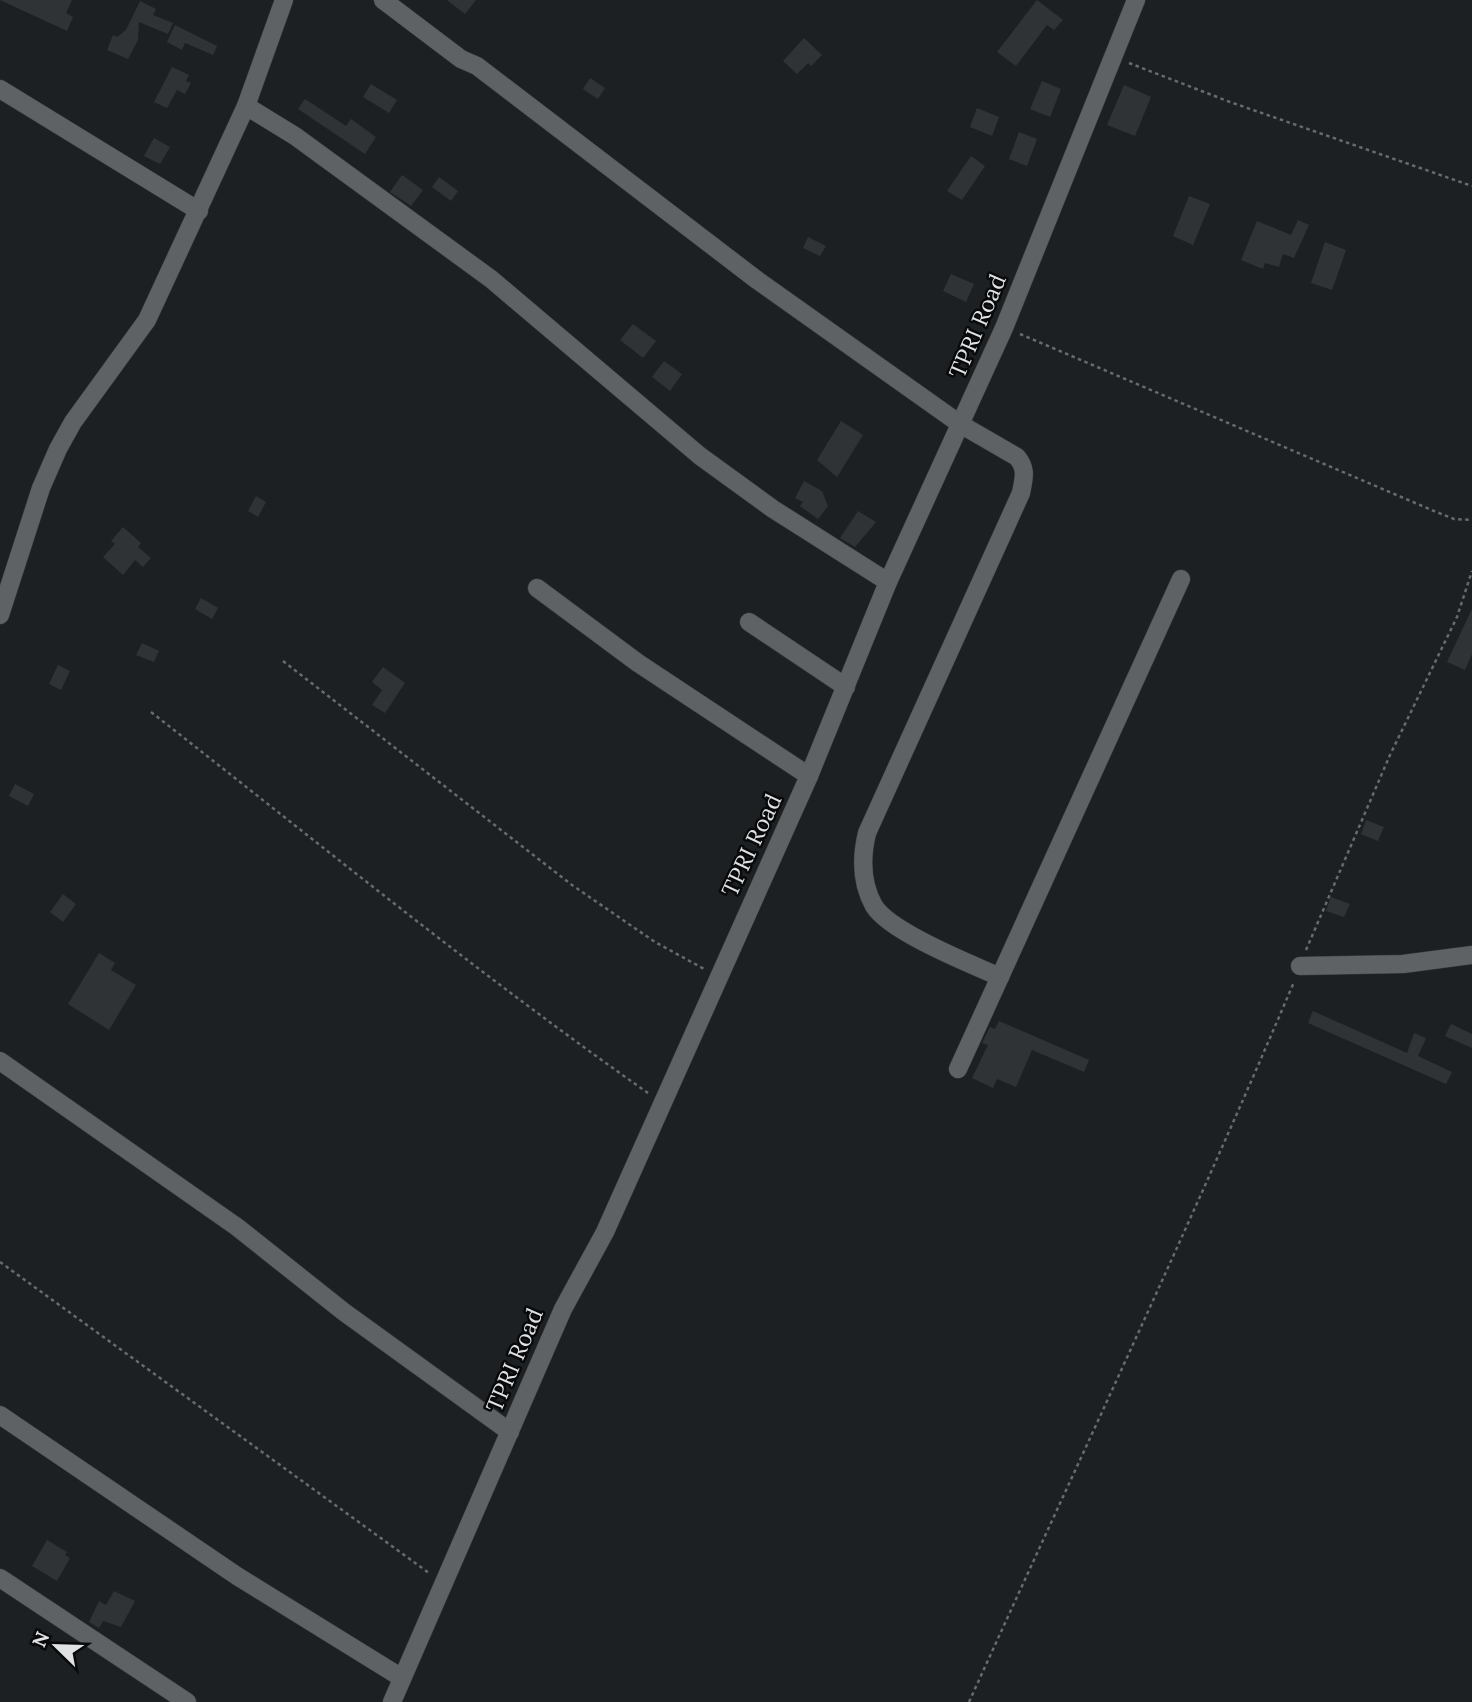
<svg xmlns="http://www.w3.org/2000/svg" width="1472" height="1702" font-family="Lora,serif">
<rect width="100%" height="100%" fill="#1d2022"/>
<g fill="#303335">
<polygon points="0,0 72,0 66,13 73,17 67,31"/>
<polygon points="447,0 476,0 465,14"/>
<polygon points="1037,0 1063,20 1054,30 1047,25 1016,66 997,52"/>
<polygon points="140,1 156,9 153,15 173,23 168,34 139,22 138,40 128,59 107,50 113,35 117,37 126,30"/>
<polygon points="175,25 217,46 213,55 185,43 182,50 167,42"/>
<polygon points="804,38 822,55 811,66 808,63 797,74 783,61"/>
<polygon points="172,67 189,75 186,81 191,83 185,94 177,90 167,108 154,102"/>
<polygon points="590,78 605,88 598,99 583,89"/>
<polygon points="1042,81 1061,89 1050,117 1030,109"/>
<polygon points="371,84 397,100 389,113 363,97"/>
<polygon points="1124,85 1151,97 1135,136 1107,125"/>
<polygon points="305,99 346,126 351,119 376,137 365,154 298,109"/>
<polygon points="977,108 999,117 992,136 970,127"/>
<polygon points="1019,132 1037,139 1027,166 1009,159"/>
<polygon points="154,138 170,147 160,164 144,156"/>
<polygon points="971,156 985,166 962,200 947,191"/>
<polygon points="402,175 423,190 411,206 390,192"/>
<polygon points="439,177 458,191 451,201 432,187"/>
<polygon points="1189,196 1210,204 1193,245 1173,236"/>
<polygon points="1298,220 1309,225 1294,258 1283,254 1279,267 1265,263 1263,269 1241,260 1257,221 1291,235"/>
<polygon points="808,237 826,246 820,256 803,248"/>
<polygon points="1325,242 1346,250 1332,290 1311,283"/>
<polygon points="951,274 974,284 966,302 943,291"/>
<polygon points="633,324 656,341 643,358 620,340"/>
<polygon points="664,361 682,374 670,391 652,377"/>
<polygon points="841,421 863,435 837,477 817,460"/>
<polygon points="804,481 822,491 828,506 818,519 800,506 803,502 795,498"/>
<polygon points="256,496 266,502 258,517 248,511"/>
<polygon points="858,511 876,522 855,547 840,538"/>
<polygon points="123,527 141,543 138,547 151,558 143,567 135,560 123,575 103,557 115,544 111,541"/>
<polygon points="201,598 218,608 212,619 195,609"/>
<polygon points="1472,609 1472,654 1465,670 1447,662"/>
<polygon points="142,643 159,651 154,662 136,655"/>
<polygon points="58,665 70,671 61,690 49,684"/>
<polygon points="383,667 405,683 385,713 372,705 382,690 372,682"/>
<polygon points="15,784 34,794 28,806 9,796"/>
<polygon points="1366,820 1384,827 1378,841 1361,834"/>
<polygon points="63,894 76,904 63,922 50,912"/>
<polygon points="1331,897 1350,904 1344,917 1326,911"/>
<polygon points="99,953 115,963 111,970 136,985 109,1030 68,1004"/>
<polygon points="1313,1011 1407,1053 1414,1033 1426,1038 1418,1056 1452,1072 1446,1084 1308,1023"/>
<polygon points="999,1021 1089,1060 1084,1072 1032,1050 1016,1087 997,1079 993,1088 972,1078 988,1045 982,1043 990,1027 995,1029"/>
<polygon points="1451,1024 1472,1034 1472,1048 1445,1036"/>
<polygon points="47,1540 67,1552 65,1555 70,1558 57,1581 32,1566"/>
<polygon points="114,1591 135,1601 121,1627 103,1621 99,1628 89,1622 99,1601 106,1605"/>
</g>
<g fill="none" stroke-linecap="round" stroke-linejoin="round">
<g stroke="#3b3d3f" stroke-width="19">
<g id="minor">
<path d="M383,0L461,59L477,66L757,280L960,424L1017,457C1027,469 1024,478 1021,493L867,833C861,858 861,883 874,906C890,932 971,964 1000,977"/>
<polyline points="0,89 199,211"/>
<polyline points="246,106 295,136 491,279 700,456 773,509 888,582"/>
<polyline points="537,588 638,663 809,776"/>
<polyline points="0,615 41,488 58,449 73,422 147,320 246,106 284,0"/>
<polyline points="749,622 846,687"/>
<polyline points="1300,966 1403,964 1472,955"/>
<polyline points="0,1061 237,1227 344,1312 510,1432"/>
<polyline points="958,1069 1181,579"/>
<polyline points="0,1415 237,1576 402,1678"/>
<polyline points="0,1578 187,1702"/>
<polyline points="392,1702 563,1309 605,1232 809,776 888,582 1004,328 1136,0"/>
</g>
</g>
<g stroke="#686b6c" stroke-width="2.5" stroke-dasharray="3.5 3.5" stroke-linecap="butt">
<polyline points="1129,63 1230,102 1472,186"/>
<polyline points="1020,334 1434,511 1454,519 1472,520"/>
<polyline points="283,661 572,885 655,942 706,970"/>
<path d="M151,712C316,841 477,973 648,1093"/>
<polyline points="1306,950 1390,755 1457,617 1472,571"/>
<polyline points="0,1262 429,1573"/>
<path d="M969,1702C1078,1462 1191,1224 1294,982"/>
</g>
<use href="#minor" stroke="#5f6265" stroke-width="18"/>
</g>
<g text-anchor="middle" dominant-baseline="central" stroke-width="5" stroke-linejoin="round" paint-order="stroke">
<g font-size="23" fill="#e0e2e3" stroke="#08090a">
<text transform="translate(977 326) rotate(-67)">TPRI Road</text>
<text transform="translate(751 845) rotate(-65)">TPRI Road</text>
<text transform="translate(514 1360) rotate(-67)">TPRI Road</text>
</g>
</g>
<g transform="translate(56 1646) rotate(293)" stroke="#08090a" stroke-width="5" paint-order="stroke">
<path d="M0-5L12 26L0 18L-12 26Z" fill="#e0e2e3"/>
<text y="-10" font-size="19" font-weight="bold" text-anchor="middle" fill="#e0e2e3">N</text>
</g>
</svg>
